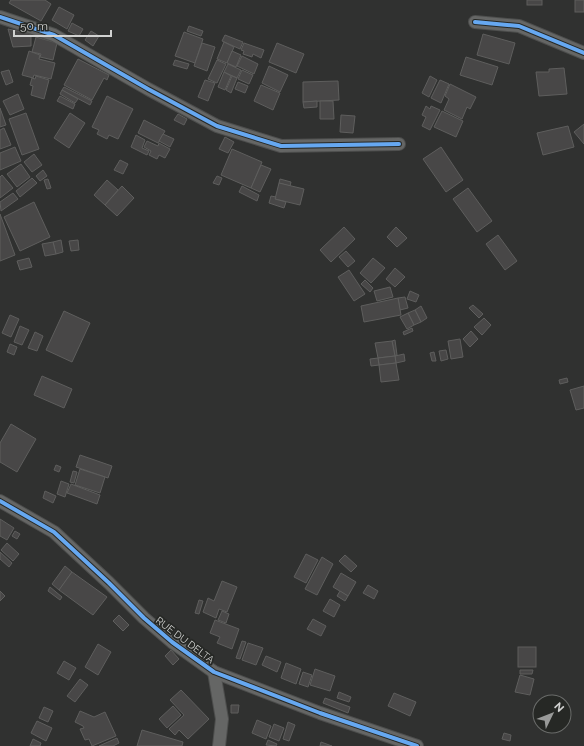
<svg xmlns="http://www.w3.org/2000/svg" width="584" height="746" font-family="Raleway,sans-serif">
<rect width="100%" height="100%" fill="#303130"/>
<g fill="#484747" stroke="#5e5e5d">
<polygon points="11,0 45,0 51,4 41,21 9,3"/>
<rect x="527" y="0" width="15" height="5"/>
<rect x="575" y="0" width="9" height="12"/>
<polygon points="59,7 74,15 67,29 52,20"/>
<polygon points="72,23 83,29 79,36 68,31"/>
<polygon points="189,26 203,31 201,36 187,31"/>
<polygon points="8,29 31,34 31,46 13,47"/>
<polygon points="91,31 99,36 93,46 85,40"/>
<polygon points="184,32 203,39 195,63 175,56"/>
<polygon points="483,34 515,43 509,64 477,55"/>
<polygon points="225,35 243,42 240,49 222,41"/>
<polygon points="36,37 57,43 53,60 40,57 41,54 32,52"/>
<polygon points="224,42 234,47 227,63 217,59"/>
<polygon points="202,43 215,47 207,71 194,66"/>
<polygon points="244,43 264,50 261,58 253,54 252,57 243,54 244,51 241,50"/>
<polygon points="277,43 304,54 296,73 269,62"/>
<polygon points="29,51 40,55 39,59 55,63 51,79 34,75 33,78 22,75"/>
<polygon points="232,51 241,55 236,67 227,63"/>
<polygon points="242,56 258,64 254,74 237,66"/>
<polygon points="466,57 498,67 492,85 460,75"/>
<polygon points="78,59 109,75 107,80 104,78 92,100 64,85"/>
<polygon points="175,60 189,64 187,69 173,65"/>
<polygon points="217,60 226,64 217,83 208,79"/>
<polygon points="228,64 241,70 237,78 224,72"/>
<polygon points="269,66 288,75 280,92 262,83"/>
<polygon points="564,68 567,94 539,96 536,72 549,72 549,69"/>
<polygon points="9,70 13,82 6,85 1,72"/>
<polygon points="242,70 253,75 249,84 238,79"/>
<polygon points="224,72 231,76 225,90 218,87"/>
<polygon points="36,76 49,80 44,99 31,95 33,86 30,85 32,78 35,79"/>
<polygon points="232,76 237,78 231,93 226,90"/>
<polygon points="430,76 437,80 429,97 422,93"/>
<polygon points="205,80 215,83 208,101 198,97"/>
<polygon points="440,80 449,84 441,103 431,98"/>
<polygon points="338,81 339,100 303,102 303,82"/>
<polygon points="238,82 248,86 245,93 235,89"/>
<polygon points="450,84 476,97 470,109 467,107 462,119 444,110 449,99 445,96"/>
<polygon points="261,85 280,93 273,110 254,101"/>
<polygon points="64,87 92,101 90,105 62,90"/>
<polygon points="62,90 78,99 75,103 60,94"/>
<polygon points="18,94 24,109 10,115 3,101"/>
<polygon points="60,96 75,104 73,109 57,101"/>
<polygon points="107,96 133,109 118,139 109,135 107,139 97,134 99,130 92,127"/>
<polygon points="317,101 317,107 304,108 303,102"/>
<polygon points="320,101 333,101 334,119 320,119"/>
<polygon points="426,106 430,109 431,106 440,110 430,130 422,126 426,117 422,115"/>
<polygon points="0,108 6,125 0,127"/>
<polygon points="442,111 463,121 456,137 434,127"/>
<polygon points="26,113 39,149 22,155 9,119"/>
<polygon points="70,113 85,123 69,148 54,138"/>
<polygon points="178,114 187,119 184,125 174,120"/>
<polygon points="341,115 355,116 353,133 340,132"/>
<polygon points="144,120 165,131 158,143 138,133"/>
<polygon points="584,124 584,144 574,132"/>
<polygon points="568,126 574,147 543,155 537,133"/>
<polygon points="4,128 11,145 0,149 0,130"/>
<polygon points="163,134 174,139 170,147 159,141"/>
<polygon points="136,135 145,140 142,148 149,151 147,155 131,147"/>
<polygon points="225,137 234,142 228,153 219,149"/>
<polygon points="147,141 158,146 159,143 170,149 165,158 159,155 157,159 149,155 151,151 144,147"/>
<polygon points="15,147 21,161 0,170 0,153"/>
<polygon points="441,147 463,180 446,192 423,159"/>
<polygon points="232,149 262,162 251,188 221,175"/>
<polygon points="34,154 42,165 32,172 24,162"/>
<polygon points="120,160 128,164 123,174 114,170"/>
<polygon points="21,164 30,177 17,187 7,174"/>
<polygon points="261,165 271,169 260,192 251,188"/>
<polygon points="43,170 47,176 40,181 36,176"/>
<polygon points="2,175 13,188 0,198 0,177"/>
<polygon points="217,176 222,178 219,185 213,183"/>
<polygon points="32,178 37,183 20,197 16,191"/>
<polygon points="48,179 51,188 47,189 44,180"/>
<polygon points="280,179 291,182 290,186 279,183"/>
<polygon points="107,180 118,190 105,205 94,195"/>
<polygon points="279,183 304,189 300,205 275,199"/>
<polygon points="122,186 134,198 117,216 105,205"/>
<polygon points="242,186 259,195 257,201 239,192"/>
<polygon points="468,188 492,221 477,232 453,199"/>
<polygon points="13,193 18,199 1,211 0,202"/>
<polygon points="271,196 276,197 275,199 286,202 284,208 269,203"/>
<polygon points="34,202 50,237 20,251 4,217"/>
<polygon points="0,214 15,255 0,261"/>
<polygon points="344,227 355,239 331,262 320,250"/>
<polygon points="396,227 407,238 397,247 387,237"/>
<polygon points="498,235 517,261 505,270 486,244"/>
<polygon points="61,240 63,252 56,254 53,242"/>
<polygon points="78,240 79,250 71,251 69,241"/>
<polygon points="53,242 56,254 45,256 42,244"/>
<polygon points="346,251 355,261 348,267 339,257"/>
<polygon points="29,258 32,267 20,270 17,261"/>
<polygon points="373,258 385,268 371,283 360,273"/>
<polygon points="395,268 405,277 395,287 386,279"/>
<polygon points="349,270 365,294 354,301 338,277"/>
<polygon points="365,280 373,288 370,292 361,284"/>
<polygon points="390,287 393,297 377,301 374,291"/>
<polygon points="410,291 419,295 416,302 407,299"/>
<polygon points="405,297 408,308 400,310 398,298"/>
<polygon points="398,298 401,315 364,322 361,306"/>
<polygon points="473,305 483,314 479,318 469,308"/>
<polygon points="421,306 427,318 421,322 415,310"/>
<polygon points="415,310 421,322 414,325 408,313"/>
<polygon points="64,311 90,323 72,362 46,350"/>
<polygon points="408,313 414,325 407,329 400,317"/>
<polygon points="10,315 19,319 11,337 2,333"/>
<polygon points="484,318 491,325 482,335 474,327"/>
<polygon points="20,326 29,330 22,345 14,342"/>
<polygon points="412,328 413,331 404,335 403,332"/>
<polygon points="471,331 478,339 470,347 463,339"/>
<polygon points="35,332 43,336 37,351 28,348"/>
<polygon points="460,339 463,357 451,359 448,341"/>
<polygon points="395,340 397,355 395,356 392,341"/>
<polygon points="392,341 395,356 378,358 375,343"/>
<polygon points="10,344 17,347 14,355 7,352"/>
<polygon points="446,350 448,359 441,361 439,351"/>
<polygon points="434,352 436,361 432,361 430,353"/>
<polygon points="404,354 405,361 396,363 395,356"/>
<polygon points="395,356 396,363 379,365 378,358"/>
<polygon points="378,358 379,365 371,366 370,359"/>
<polygon points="396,363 399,380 381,382 379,365"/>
<polygon points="42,376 72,389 64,408 34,395"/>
<polygon points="567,378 568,382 560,384 559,380"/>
<polygon points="584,386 584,408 576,410 570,390"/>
<polygon points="11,424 36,439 17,472 0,462 0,443"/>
<polygon points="80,455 112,466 108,478 76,467"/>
<polygon points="56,465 61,467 59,472 54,470"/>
<polygon points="80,469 105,477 100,493 75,485"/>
<polygon points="73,471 77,472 74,483 70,482"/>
<polygon points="61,481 69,484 65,497 57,494"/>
<polygon points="71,484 100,495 97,504 67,493"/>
<polygon points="45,491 56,496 53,503 43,498"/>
<polygon points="0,519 14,528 7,540 0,536"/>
<polygon points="15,531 20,534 17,539 12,536"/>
<polygon points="7,543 19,554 13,561 1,550"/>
<polygon points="0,552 12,563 9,567 0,559"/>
<polygon points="306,554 318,560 306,583 294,577"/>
<polygon points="345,555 357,566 351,572 339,561"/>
<polygon points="322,557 333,564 317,595 305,589"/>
<polygon points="65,566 72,572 59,590 52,584"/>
<polygon points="72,572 107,597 93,615 59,590"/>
<polygon points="341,573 356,582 348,596 333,587"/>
<polygon points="222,581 237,587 227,612 219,609 216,618 203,612 208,598 214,601"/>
<polygon points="368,585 378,591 374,599 363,593"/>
<polygon points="50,587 62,597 60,600 48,591"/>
<polygon points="0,591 5,596 0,601"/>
<polygon points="340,591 348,596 345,601 337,596"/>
<polygon points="330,599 340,605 334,617 323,611"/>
<polygon points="199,600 203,601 199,614 195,613"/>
<polygon points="222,611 229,614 226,623 218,620"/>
<polygon points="119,615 129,625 123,631 113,621"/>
<polygon points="313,619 326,626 321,636 307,629"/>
<polygon points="215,620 239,629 232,649 217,643 220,637 210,633"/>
<polygon points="242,641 246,642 240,659 236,658"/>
<polygon points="248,643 263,648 256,665 242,660"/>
<polygon points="98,644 111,652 98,675 85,667"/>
<rect x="518" y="647" width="18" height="20"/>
<polygon points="171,650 179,659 173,665 165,656"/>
<polygon points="266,656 281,662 277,672 262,665"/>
<polygon points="64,661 76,668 69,680 57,673"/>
<polygon points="286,663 301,669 296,684 281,678"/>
<polygon points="315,669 335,676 330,691 310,685"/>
<polygon points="520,670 533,670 532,674 520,674"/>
<polygon points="303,672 312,675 308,687 299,684"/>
<polygon points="520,675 534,679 530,695 515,692"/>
<polygon points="80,679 88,685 75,702 67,696"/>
<polygon points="181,690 209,719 188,739 179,730 175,735 169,729 184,715 170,700"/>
<polygon points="339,692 351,697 349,702 337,698"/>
<polygon points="394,693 416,702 410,716 388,706"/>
<polygon points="325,698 350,707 348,713 323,703"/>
<polygon points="231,705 239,705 238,713 231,713"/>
<polygon points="173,706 181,715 167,728 159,719"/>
<polygon points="44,707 53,711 48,722 39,718"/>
<polygon points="80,711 94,717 105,712 116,736 92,746 89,739 85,740 80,729 84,728 83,726 75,722"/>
<polygon points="257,720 271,726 266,739 252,733"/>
<polygon points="37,721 52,728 46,741 31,733"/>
<polygon points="288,722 295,725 289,741 283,739"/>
<polygon points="274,724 284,728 279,741 269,737"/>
<polygon points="142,730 183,742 182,746 137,746"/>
<polygon points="504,733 511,735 510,741 502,739"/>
<polygon points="117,738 119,743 113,746 99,746"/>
<polygon points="33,739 41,743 40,746 30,746"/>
<polygon points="268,740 277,744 276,746 266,745"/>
<polygon points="321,742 332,746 320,746"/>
</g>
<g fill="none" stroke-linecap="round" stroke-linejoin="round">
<g stroke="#4d4e4d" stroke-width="14">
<g id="minor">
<polyline points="0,17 54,35 148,89 217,126 281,146 399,144"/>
<polyline points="475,22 519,26 584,53"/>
<polyline points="0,501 54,532 109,583 144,618 172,642 214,672 320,713 417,746"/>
<polyline points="214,672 222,719 219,746"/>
</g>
</g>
<use href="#minor" stroke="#656665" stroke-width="12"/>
<g stroke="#262825" stroke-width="6">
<g id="cycleway">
<polyline points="0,17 54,35 148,89 217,126 281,146 399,144"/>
<polyline points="475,22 519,26 584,53"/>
<polyline points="0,501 54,532 109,583 144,618 172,642 214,672 320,713 417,746"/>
</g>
</g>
<use href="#cycleway" stroke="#66a8f1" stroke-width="4"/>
</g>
<g text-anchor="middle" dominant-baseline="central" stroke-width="3.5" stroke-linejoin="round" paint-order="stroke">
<g font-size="10" fill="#d1d2d1" stroke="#262825">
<text transform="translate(185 640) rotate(37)">RUE DU DELTA</text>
</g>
</g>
<g transform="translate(552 714) rotate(47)"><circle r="19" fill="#262825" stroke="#6a6c6a"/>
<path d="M0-3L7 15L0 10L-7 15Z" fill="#999a99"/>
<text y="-6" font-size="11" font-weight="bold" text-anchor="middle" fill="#d1d2d1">N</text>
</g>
<path d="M14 30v6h97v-6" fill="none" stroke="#d1d2d1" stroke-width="2"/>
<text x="20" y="30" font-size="12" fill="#d1d2d1" stroke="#262825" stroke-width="3" paint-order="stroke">50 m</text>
</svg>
